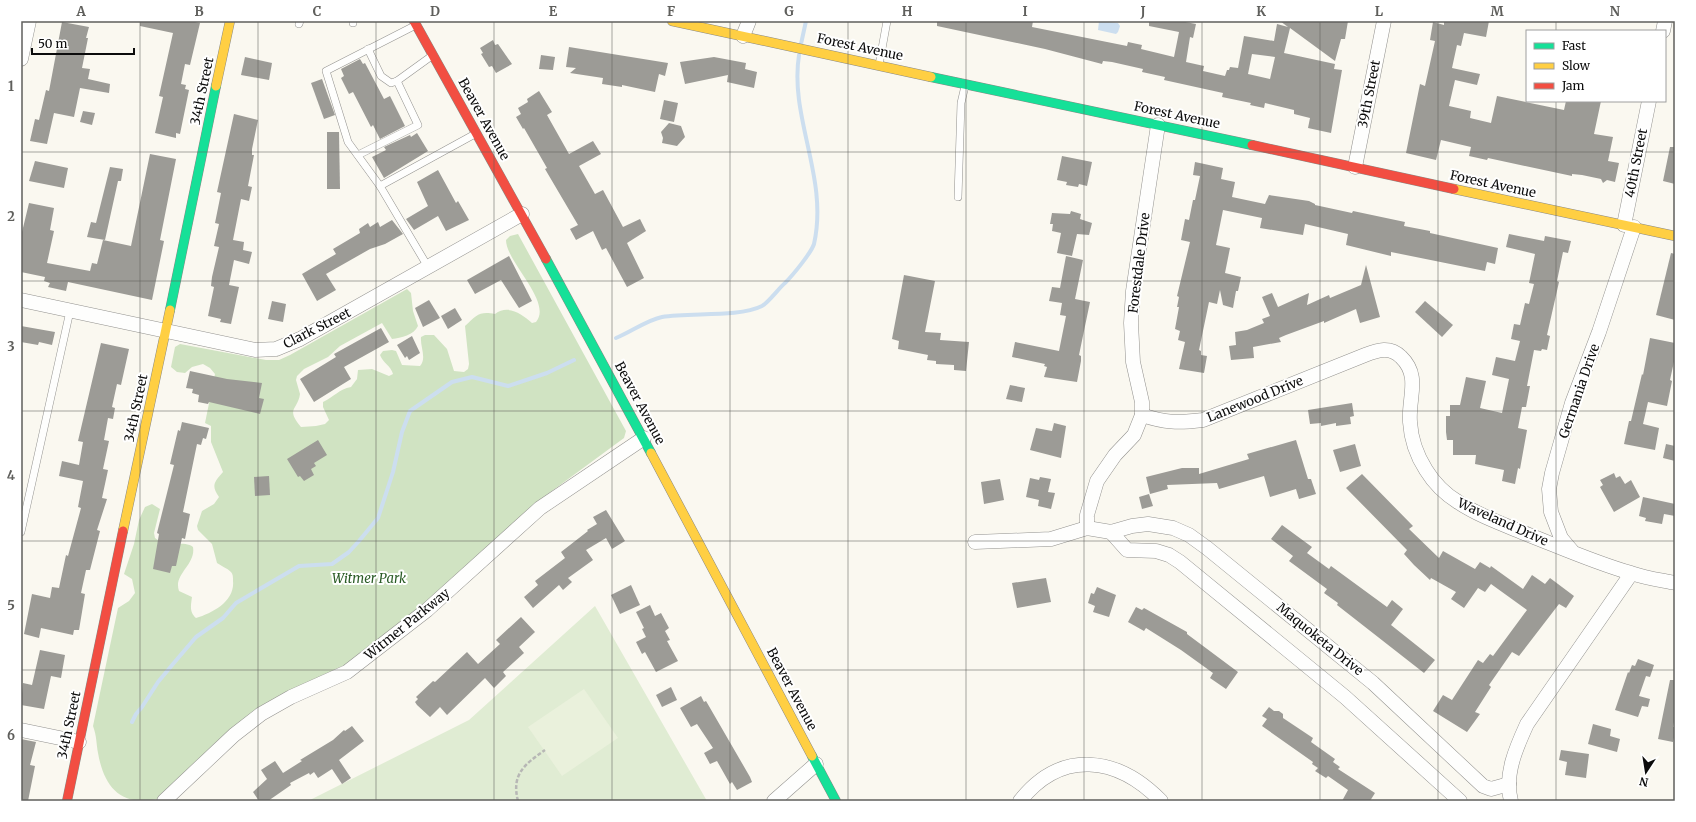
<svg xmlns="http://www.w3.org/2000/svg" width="1696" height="822" font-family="Merriweather,serif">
<rect width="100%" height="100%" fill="#faf8f0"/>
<polygon fill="#e0ecd3" points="595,606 707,801 308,801 469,720"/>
<path fill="#d0e3c2" d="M518,234L626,431L624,438L537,502L424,606L349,663L291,690L157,799C121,807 104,787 98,753C96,743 97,737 93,726L118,608L129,601L135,593L132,579L124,574L134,544L139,520L145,507L152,504L160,509L154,533L155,538C168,548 185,540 193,547C196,565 173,574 179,591L192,597C191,605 189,612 196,618C213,613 235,601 233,581C233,577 233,574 231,572C227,568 221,566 217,563L212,544L198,530L197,526L202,511L214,504L219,497C211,486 214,482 223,472L211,442V426L205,423L215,374L210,368L203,364L192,367L185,373L177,372L171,367L175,347L180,344L266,360H279L290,355L407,289L411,293L413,311L418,326C414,335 401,338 392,339L382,323L340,346L328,357L304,369L297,376L296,380L300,394C298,410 285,408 301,427L316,426L325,424L329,420L323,407V402C334,397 339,389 351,387L357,379L358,370L372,369L389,376L393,374C391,366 383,363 380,355L383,351L392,350L396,351L402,365L420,366C427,358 420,347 421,337L425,335H434L447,349L454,371L464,372L468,369L469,364L465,326C477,315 479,311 495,314C508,304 522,314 532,323L536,322C553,302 506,262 506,240L510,236Z"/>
<polygon fill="#eaf1dc" points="584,689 618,738 562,776 528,727"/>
<polygon fill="#ccdeef" points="1099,21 1118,23 1120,26 1118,32 1116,34 1098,30"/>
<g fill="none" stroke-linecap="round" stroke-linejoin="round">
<g stroke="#ccdeef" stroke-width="4">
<polyline points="801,44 806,21"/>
<path d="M616,338C631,332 647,320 662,317C690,312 738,318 762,306C768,303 779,288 785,283C793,275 811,253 814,244C829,178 789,118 799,55"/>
<polyline points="132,722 136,714 142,707 158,682 173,664 196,637 223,618 236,603 299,566 332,564 349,552 359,541 378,518 393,472 402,432 410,411 452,382 472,377 508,386 547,373 574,360"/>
</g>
</g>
<g fill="#9c9b96" fill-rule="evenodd">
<polygon points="140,21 190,21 200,23 190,65 185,64 181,84 186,85 185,89 189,90 180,134 176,133 176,138 155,133 163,97 159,96 173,33 140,26"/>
<path d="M937,21H1033L1032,27L1127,46L1128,42L1142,45L1141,49L1174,57L1179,32L1149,26V21H1180L1196,24L1193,38L1190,37L1186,62L1204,66L1203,71L1225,76L1227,70H1229L1230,67L1238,68L1244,36L1274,41L1277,24L1288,27L1280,21H1348L1345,39H1341L1335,61L1290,28L1284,53L1335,64L1334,69L1342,70L1331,133L1308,128L1310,118L1294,114V110L1265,103L1264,108L1250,105L1251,103L1222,97L1223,93L1164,80L1165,77L1142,72L1143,69L1112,62L1103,61L1102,64L1045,49L937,26ZM1252,54L1275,57L1270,79L1248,74Z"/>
<polygon points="1444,21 1489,21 1486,37 1464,33 1461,46 1457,45 1452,68 1480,74 1477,85 1455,80 1449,106 1471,111 1470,118 1491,123 1497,96 1564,110 1566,101 1601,101 1594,134 1613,137 1608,161 1619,163 1615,182 1607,180 1603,183 1601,179 1582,175 1572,174 1572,176 1488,158 1487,160 1469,156 1471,147 1441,140 1436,160 1406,153 1420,84 1425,86 1435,41 1430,40 1433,22 1444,25"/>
<polygon points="62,22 89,27 86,38 88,38 82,68 90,69 88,79 110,84 109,93 80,88 74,117 54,113 47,144 30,141 35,119 39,120 46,90 49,91"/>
<polygon points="493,40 495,45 498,44 512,64 496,73 492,66 489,67 481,54 483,53 480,48"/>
<polygon points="569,47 668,63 665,76 659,74 655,92 622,85 622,87 602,84 603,78 570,73 576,68 566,67"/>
<polygon points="541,55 555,57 553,70 539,69"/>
<polygon points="245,57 272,63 269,80 241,75"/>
<polygon points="714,57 746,63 745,69 757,72 754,88 727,82 728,75 685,84 680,62"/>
<polygon points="360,59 363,64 365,63 384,99 390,96 405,126 380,139 373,125 371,127 353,92 349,94 341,78 344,76 341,69"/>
<polygon points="322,79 335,115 324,119 311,83"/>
<polygon points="539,91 552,112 547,115 569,154 593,141 601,154 579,166 595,194 603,190 623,227 640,219 646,231 627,243 644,278 627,287 606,248 602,250 593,231 576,240 570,229 578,225 545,169 547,168 524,128 523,129 516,117 521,114 518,108 528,102 527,99"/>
<polygon points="664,100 678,103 674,122 660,119"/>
<polygon points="83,111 95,113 92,125 80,122"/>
<polygon points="234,114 258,120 252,149 252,155 254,155 248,186 252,187 249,201 241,199 233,240 244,242 243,250 252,252 249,264 234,260 229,285 239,287 231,324 220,322 221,319 208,316 214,287 211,286 212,277 219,247 214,246 219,224 215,223 221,193 217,192"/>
<polygon points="669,123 681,126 685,137 677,146 662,143 663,138 661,132"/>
<polygon points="327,132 339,132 340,189 327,189"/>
<polygon points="417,133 428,151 384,178 372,157 386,150 384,147 410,135 411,137"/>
<polygon points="1670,147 1675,147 1675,184 1663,181"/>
<polygon points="150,154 176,159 160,240 164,241 152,300 68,282 66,291 48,287 50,283 44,281 45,277 21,272 21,231 22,232 29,203 54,208 50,230 54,231 47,263 90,271 92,263 97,264 103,240 131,246"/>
<polygon points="1062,156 1092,162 1087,186 1079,184 1078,187 1066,185 1067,182 1057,180"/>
<polygon points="35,161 68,168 64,188 29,181"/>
<polygon points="1195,162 1223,168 1221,179 1235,182 1232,197 1265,204 1269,195 1309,201 1315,204 1315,205 1352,213 1353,211 1405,222 1404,226 1430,231 1430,233 1498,248 1495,264 1487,262 1485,271 1391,252 1391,256 1346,245 1348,234 1305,224 1303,235 1279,231 1260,228 1262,218 1223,210 1216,245 1230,248 1225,273 1241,277 1238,291 1236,291 1233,308 1223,305 1220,290 1217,304 1209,302 1199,350 1201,351 1201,355 1207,356 1204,373 1179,369 1185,342 1178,340 1180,331 1175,329 1179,307 1177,307 1179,297 1177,296 1190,242 1181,240 1185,219 1189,220 1193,200 1195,200 1200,176 1193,175"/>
<polygon points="110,167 123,169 121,181 118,181 105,240 87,237 91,222 96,223"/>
<polygon points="438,170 456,203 458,201 469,220 446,231 438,216 414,230 406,219 428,206 417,182"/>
<polygon points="1071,211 1081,214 1080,219 1092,223 1089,235 1077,234 1072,256 1057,253 1061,233 1052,231 1053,224 1050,224 1052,213 1070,214"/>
<polygon points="392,220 403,234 385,244 370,249 326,274 336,290 317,301 302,274 336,254 333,249 360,233 359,229 368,223 370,227 378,222 380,227"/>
<polygon points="1509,234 1544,241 1545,236 1571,241 1568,253 1563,252 1557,281 1559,282 1547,335 1550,336 1547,350 1542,349 1541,351 1534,350 1527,386 1530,386 1526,407 1522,407 1518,428 1527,430 1520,469 1518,468 1515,484 1502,481 1504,470 1475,464 1476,455 1453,455 1453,440 1447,440 1446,432 1446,416 1450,416 1450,405 1460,405 1466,377 1486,381 1480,408 1502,413 1509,379 1492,375 1496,357 1515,361 1520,341 1511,339 1514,324 1520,325 1525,303 1529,304 1534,284 1529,283 1535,254 1506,247"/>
<polygon points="1671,253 1675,254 1675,320 1656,315"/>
<polygon points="509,256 532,301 519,308 501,280 475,294 467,280"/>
<polygon points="1066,256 1083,260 1075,299 1090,302 1079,355 1081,356 1081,361 1077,382 1044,377 1047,367 1044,366 1045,364 1012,357 1015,342 1059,351 1066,316 1060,315 1062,303 1049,301 1052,287 1060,288"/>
<polygon points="1366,265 1380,317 1360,323 1356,309 1324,323 1324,321 1286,335 1279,338 1281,342 1253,347 1254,358 1231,360 1229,346 1236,345 1235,332 1247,330 1264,323 1262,319 1270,316 1262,297 1272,293 1278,307 1309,293 1307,305 1329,295 1330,298 1361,285"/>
<polygon points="904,275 935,281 925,332 941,333 940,340 969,342 966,371 954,370 954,365 936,364 936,361 927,360 928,355 898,349 899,341 892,339"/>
<polygon points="429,300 440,318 423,327 415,308"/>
<polygon points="272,301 286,304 283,322 268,319"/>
<polygon points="1425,301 1453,325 1442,337 1415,312"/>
<polygon points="455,308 462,320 448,329 441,316"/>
<polygon points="21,326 55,332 52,345 39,342 38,345 21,342"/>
<polygon points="381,328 389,342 344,367 351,379 314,402 300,379 336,357 334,354"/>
<polygon points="412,336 420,353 409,360 407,356 405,358 397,345"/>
<polygon points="1650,338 1675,343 1675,357 1670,380 1672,381 1667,406 1648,402 1643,424 1659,428 1655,450 1624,444 1629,421 1631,421 1642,374 1643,375"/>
<polygon points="101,343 129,349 121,385 117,384 112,407 115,408 113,419 108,418 104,440 109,441 103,469 108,470 102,498 107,499 97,530 100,531 90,570 86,570 81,593 85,594 79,630 74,630 73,635 41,628 39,638 24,634 32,594 50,598 52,587 59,588 66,555 68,556 81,508 78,507 83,481 59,476 62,461 79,465 83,442 78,441"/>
<polygon points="190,371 227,379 262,383 259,398 264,399 260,414 209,402 208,404 198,402 199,395 192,393 193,389 186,388"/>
<polygon points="1010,385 1025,388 1022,402 1006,399"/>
<polygon points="1352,403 1354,416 1350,417 1351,424 1336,426 1336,423 1321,426 1321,423 1310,424 1308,410"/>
<polygon points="182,422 209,428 206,439 203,438 201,445 197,444 183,512 190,514 185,539 182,538 176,566 172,566 170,573 153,569 159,534 157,533 174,465 170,464 178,430 180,431"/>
<polygon points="1054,423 1066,426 1061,458 1030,450 1036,428 1052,431"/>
<polygon points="318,440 327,455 314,463 316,466 311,469 314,475 304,481 300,476 298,477 287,459"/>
<polygon points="1296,440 1308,479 1311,479 1316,494 1299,499 1296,489 1270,497 1264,476 1219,489 1217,483 1167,485 1168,489 1150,494 1146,477 1182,468 1199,468 1199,474 1249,459 1247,454"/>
<polygon points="1355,444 1361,466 1340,472 1333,450"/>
<polygon points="1666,444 1675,446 1675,461 1663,458"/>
<polygon points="1614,473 1616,478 1620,476 1625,484 1631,480 1640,497 1614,512 1600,487 1603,485 1600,480"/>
<polygon points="1362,474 1413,526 1409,529 1439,558 1443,551 1475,569 1480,562 1490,568 1491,566 1523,589 1532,575 1545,584 1550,578 1574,596 1566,608 1559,604 1519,656 1512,652 1489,685 1491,687 1475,712 1480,714 1467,732 1433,711 1443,695 1452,700 1478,660 1483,663 1490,654 1493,656 1527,610 1491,584 1485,592 1478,588 1464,608 1451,599 1456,592 1431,578 1430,580 1414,565 1404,554 1407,550 1346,488"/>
<polygon points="269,476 270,495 255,496 254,477"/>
<polygon points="1040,477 1051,479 1048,492 1055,493 1051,509 1038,506 1039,500 1026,497 1030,478 1039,480"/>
<polygon points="1000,479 1004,500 984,504 981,482"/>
<polygon points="1149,494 1153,506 1142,509 1139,497"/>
<polygon points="1643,497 1675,504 1675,516 1664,514 1662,524 1645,521 1646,518 1639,516"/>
<polygon points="606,510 625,541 612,549 606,538 586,550 593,560 568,578 572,582 563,590 559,585 533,608 524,597 538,585 535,581 565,558 561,552 588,531 587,530 597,524 593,517"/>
<polygon points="1282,525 1312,547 1307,553 1329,569 1331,566 1387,607 1392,600 1403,609 1391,625 1435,660 1424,673 1337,605 1338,603 1324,593 1327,589 1289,561 1293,556 1271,539"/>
<polygon points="1046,578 1051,602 1017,608 1012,583"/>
<polygon points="631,585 640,605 620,614 611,595"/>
<polygon points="1097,587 1116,595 1109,617 1093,612 1095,606 1088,603 1091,593 1094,594"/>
<polygon points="650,605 655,616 661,613 669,628 665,631 670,640 667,641 678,661 656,672 645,652 642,654 636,642 646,637 642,629 644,628 636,612"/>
<polygon points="1136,607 1142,610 1144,608 1187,632 1187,634 1238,672 1226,689 1210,678 1213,673 1181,650 1146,628 1144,631 1128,622"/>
<polygon points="521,617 535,632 519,647 524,653 503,672 506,676 494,688 485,678 447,715 440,707 430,717 417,705 415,702 418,699 416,697 433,681 435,682 467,652 478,664 500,644 496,640"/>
<polygon points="40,650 65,655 61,678 51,676 44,709 21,705 23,683 32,685"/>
<polygon points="1638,659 1654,665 1650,677 1646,676 1639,696 1650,699 1648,707 1642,706 1638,717 1615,710 1628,672 1629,673 1632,665 1635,666"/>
<polygon points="1670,680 1675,680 1675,717 1673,727 1675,727 1675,733 1673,742 1658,739"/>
<polygon points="671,687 677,700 662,707 656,695"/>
<polygon points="701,696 704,702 706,701 750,777 752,782 737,790 732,782 730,784 717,761 710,764 704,753 713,748 697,724 691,727 680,708"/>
<polygon points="1269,707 1274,711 1279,711 1283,714 1283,718 1313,738 1311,742 1335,759 1333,762 1340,767 1338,769 1375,793 1370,801 1342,801 1348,790 1328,776 1326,778 1315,771 1318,768 1312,764 1313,762 1262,726 1267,719 1262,716"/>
<polygon points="1593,724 1611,729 1610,736 1620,739 1617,752 1588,744"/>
<polygon points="352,726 364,741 339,760 351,778 342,784 332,769 318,778 314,772 310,775 309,773 290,783 291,785 268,801 259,801 253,792 267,779 261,770 275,761 283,773 302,761 300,760 333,740 344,730 345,731"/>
<polygon points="21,739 36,742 30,765 35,766 28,801 21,801"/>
<polygon points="1561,750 1589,754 1586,778 1565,775 1567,762 1559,760"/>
</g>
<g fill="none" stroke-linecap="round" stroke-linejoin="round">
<g stroke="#93928f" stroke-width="8">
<g id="lane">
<polyline points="353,23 353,21"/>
<polyline points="299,24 300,21"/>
<polyline points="368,49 381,76 391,83 397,81 433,55"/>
<polyline points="879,65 887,21"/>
<polyline points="358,155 418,125 397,81"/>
<polyline points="380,186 348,142 326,71 416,25"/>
<polyline points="958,197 961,103 965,86"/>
<polyline points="428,267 380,186 475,134"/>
<polyline points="21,532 70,311"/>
</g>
</g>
<g stroke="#93928f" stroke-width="15">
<g id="street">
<polyline points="1663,31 1665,21"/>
<polyline points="743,36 749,21"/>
<polyline points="21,59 29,21"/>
<polyline points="1355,167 1384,21"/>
<polyline points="1624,225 1649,101"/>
<polyline points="21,300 255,350 276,349 300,339 522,214"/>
<path d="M1142,415C1165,423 1179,423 1203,420L1365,355C1378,350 1390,346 1401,357C1421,376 1408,398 1410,422C1411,439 1417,456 1426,470C1434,483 1445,494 1458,502C1479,516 1505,525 1529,535C1562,548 1596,563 1631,573C1645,578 1660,580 1675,583"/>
<polyline points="1087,528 1087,515 1097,481 1115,455 1134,435 1142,415 1142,402 1133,362 1131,323 1133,291 1158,125"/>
<polyline points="1111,532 1127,550 1156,551 1169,555 1180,562 1345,697 1460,801"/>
<polyline points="975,542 1051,539 1087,528 1111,532 1132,526 1148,524 1173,528 1189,535 1207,548 1373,683 1483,786 1491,789 1509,784"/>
<polyline points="1572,551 1561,538 1551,512 1549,489 1552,473 1572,403 1599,332 1634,227"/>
<polyline points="21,730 79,742"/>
<polyline points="164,801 234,735 261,714 291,697 347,672 427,610 540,508 644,438"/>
<polyline points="774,801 816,764"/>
<path d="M1020,801C1061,749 1117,756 1161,801"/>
<path d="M1511,801C1504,775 1516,748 1527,724L1631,574"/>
</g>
</g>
<g stroke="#8a8985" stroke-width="10">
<g id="fast">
<polyline points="931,77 1252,145"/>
<polyline points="546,259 651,453"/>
<polyline points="170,310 216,86"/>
<polyline points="812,756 836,801"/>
</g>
</g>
<g stroke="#8a8985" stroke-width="10">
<g id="slow">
<polyline points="672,21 931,77"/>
<polyline points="216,86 230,21"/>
<polyline points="1454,189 1675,236"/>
<polyline points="651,453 812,756"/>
<polyline points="123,531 170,310"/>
</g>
</g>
<g stroke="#8a8985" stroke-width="10">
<g id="jam">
<polyline points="414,21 546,259"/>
<polyline points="1252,145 1454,189"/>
<polyline points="67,801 123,531"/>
</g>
</g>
<path stroke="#b7b7b5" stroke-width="2.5" stroke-dasharray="4 2" stroke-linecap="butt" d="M518,801C511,774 525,764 545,750"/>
<use href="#lane" stroke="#fefefd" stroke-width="7"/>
<use href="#street" stroke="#fefefd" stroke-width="14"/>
<use href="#fast" stroke="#16e098" stroke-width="9"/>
<use href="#slow" stroke="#ffcf43" stroke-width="9"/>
<use href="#jam" stroke="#f24e42" stroke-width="9"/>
</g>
<path fill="none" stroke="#5f5f5c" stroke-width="1" stroke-opacity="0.55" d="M140,21V801M258,21V801M376,21V801M494,21V801M612,21V801M730,21V801M848,21V801M966,21V801M1084,21V801M1202,21V801M1320,21V801M1438,21V801M1556,21V31M1556,101V801M21,152H1675M21,281H1675M21,411H1675M21,541H1675M21,670H1675"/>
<g text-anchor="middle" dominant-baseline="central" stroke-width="4" stroke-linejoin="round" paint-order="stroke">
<g font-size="13" fill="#0c0c0c" stroke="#fff">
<text transform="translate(860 47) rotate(12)">Forest Avenue</text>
<text transform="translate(202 91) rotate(-78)">34th Street</text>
<text transform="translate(1369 94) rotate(-79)">39th Street</text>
<text transform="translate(1177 115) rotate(12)">Forest Avenue</text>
<text transform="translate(484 119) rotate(61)">Beaver Avenue</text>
<text transform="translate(1636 163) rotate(-79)">40th Street</text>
<text transform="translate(1493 184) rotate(12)">Forest Avenue</text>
<text transform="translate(1139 263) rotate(-83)">Forestdale Drive</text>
<text transform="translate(317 328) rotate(-27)">Clark Street</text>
<text transform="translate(1579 391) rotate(-71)">Germania Drive</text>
<text transform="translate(1255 399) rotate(-22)">Lanewood Drive</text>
<text transform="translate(640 403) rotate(62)">Beaver Avenue</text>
<text transform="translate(136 408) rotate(-78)">34th Street</text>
<text transform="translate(1503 522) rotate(24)">Waveland Drive</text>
<text transform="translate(407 624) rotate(-39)">Witmer Parkway</text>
<text transform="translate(1320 639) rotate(39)">Maquoketa Drive</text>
<text transform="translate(792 689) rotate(62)">Beaver Avenue</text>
<text transform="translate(69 725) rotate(-78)">34th Street</text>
</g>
<g font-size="13" font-style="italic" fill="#295b25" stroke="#fff">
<text x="369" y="578">Witmer Park</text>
</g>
</g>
<rect width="1696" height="822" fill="none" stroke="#ffffff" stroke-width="44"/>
<rect x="1526" y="30" width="140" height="72" fill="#ffffff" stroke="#9e9e9e"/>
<rect x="1534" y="43" width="20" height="6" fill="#16e098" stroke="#9e9e9e"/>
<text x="1562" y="50" font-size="12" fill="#0c0c0c">Fast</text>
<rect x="1534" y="63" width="20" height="6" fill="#ffcf43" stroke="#9e9e9e"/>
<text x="1562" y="70" font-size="12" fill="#0c0c0c">Slow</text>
<rect x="1534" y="83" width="20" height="6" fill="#f24e42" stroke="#9e9e9e"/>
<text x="1562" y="90" font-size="12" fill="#0c0c0c">Jam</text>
<g transform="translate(1646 772) rotate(192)" stroke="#ffffff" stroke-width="3" paint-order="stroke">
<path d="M0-3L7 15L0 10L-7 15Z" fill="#0c0c0c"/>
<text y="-6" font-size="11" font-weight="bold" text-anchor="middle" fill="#0c0c0c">N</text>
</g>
<path d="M32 48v6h102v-6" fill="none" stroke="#0c0c0c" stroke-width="2"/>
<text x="38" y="48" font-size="12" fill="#0c0c0c" stroke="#ffffff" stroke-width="3" paint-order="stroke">50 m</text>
<rect x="22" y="22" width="1652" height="778" fill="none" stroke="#5f5f5c" stroke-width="1.5"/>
<g font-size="13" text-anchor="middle" font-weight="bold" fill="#5f5f5c">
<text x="81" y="16">A</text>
<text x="199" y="16">B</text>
<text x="317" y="16">C</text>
<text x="435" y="16">D</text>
<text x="553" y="16">E</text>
<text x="671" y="16">F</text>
<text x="789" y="16">G</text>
<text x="907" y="16">H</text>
<text x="1025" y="16">I</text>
<text x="1143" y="16">J</text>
<text x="1261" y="16">K</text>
<text x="1379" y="16">L</text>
<text x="1497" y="16">M</text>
<text x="1615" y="16">N</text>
<text x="11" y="91">1</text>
<text x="11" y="221">2</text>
<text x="11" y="351">3</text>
<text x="11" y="480">4</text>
<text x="11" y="610">5</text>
<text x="11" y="740">6</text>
</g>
</svg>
